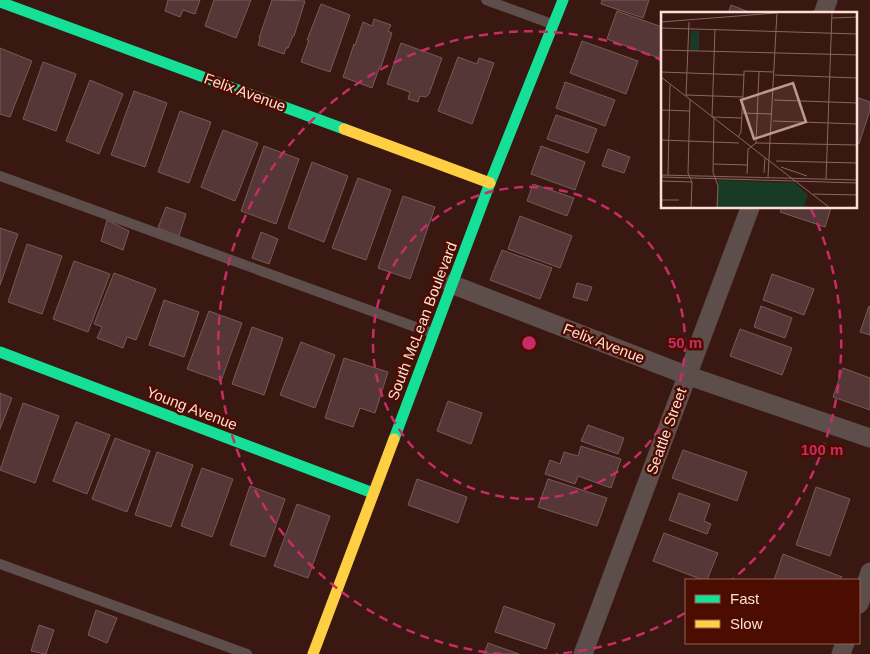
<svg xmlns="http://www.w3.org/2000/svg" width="870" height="654" font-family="Helvetica,sans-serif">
<rect width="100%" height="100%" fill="#3a1812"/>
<g fill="#543736" stroke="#795a58">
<polygon points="168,0 200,0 195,14 183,10 180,17 165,11"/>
<polygon points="214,0 251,0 236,38 205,26"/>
<polygon points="272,0 305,1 294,36 293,36 288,48 286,48 284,54 258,45 260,39 259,38"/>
<polygon points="602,0 649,0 643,18 601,4"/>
<polygon points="321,4 350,15 330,72 301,62 309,40 307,40"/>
<polygon points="731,5 754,14 728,14"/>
<polygon points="617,11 662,27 662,47 659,58 607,39"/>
<polygon points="374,19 391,25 388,31 392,33 381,67 380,66 372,88 343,77 354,44 355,45 363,22 372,26"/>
<polygon points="582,41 638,61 626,94 570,73"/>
<polygon points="401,43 442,58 429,94 426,97 420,96 418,102 408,99 410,92 387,84"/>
<polygon points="0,48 32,61 10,117 0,114"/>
<polygon points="458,57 477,64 479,58 494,63 472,124 438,111"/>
<polygon points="43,62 76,74 56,131 23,119"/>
<polygon points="90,80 123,94 99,154 66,141"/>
<polygon points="565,82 615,100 605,126 556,108"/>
<polygon points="134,91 167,103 145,167 111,155"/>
<polygon points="856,97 870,102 870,110 859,144 856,143"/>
<polygon points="180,111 211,122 189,183 158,172"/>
<polygon points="556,115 597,129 588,153 547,139"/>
<polygon points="223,130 258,143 235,201 201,187"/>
<polygon points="264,146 299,159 276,224 241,211"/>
<polygon points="541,146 585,162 575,190 531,174"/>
<polygon points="608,149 630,157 624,173 602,166"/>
<polygon points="312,162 348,176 324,242 288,228"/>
<polygon points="358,178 391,190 366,260 332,248"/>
<polygon points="533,184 574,198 567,216 527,201"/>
<polygon points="403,196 435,207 410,279 378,268"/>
<polygon points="166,207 186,214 179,236 158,228"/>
<polygon points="782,208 831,208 825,227 780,212"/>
<polygon points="520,216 572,236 560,268 508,249"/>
<polygon points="107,220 129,231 123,250 101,241"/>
<polygon points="0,228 18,234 0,285"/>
<polygon points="261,232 278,239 269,264 252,258"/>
<polygon points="27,244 62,256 42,314 8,302"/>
<polygon points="502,250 552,268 540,299 490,280"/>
<polygon points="74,261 110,274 88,332 53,319"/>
<polygon points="114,273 156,289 136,340 127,337 123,348 97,338 102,327 94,324"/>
<polygon points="772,274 814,289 804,315 763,300"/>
<polygon points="577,283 592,287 587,301 573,297"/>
<polygon points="164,300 199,312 184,357 149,345"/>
<polygon points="761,306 792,318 785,338 754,327"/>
<polygon points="869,306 870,307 870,335 860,332"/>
<polygon points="209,311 242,323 221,381 187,369"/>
<polygon points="252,327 283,338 264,395 232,384"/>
<polygon points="740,329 792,348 782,375 730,356"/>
<polygon points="301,342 335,355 315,408 280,395"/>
<polygon points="344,358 388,372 375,413 360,408 353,427 325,418"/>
<polygon points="843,368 870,378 870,410 833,397"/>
<polygon points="0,393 12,398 0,429"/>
<polygon points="448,401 482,413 471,444 437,431"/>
<polygon points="23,403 59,416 35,483 0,470"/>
<polygon points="76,422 110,435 87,494 53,481"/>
<polygon points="588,425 624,438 618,454 581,441"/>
<polygon points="115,438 150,451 127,512 92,499"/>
<polygon points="581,446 621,459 611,488 578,476 575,484 545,474 550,460 560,464 564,452 578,456"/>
<polygon points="683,450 747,472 737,501 672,478"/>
<polygon points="157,452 193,465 171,527 135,515"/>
<polygon points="202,468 233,479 212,537 181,526"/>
<polygon points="417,479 467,497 458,523 408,505"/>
<polygon points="548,479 607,498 597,526 538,507"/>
<polygon points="250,486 285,499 265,557 230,545"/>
<polygon points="816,487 850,499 830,556 796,545"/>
<polygon points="679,493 710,504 704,521 711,524 707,534 669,520"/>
<polygon points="297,504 330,516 308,578 274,566"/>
<polygon points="664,533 718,553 707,580 703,580 653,561"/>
<polygon points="783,554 842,577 840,580 774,580"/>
<polygon points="504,606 555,624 546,649 495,632"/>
<polygon points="96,610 117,618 107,643 88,635"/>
<polygon points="39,625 54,630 46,654 31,651"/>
<polygon points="488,643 519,654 484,654"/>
</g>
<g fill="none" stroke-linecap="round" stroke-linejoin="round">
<g stroke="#5d4e4c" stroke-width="10">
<polyline points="486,0 552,24"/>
<polyline points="0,176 432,333"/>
<polyline points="0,564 247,654"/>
</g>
<g stroke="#5d4e4c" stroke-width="19">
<polyline points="823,14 828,0"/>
<polyline points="451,284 686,375 870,438"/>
<polyline points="859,604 870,572"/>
<polyline points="583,654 750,208"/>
<polyline points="841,654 845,643"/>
</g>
<g stroke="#16e098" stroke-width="11">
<polyline points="0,2 344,129"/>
<polyline points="0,352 373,493"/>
<polyline points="394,439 490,183 563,0"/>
</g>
<g stroke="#ffcf43" stroke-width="11">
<polyline points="344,129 490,183"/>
<polyline points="313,654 394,439"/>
</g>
</g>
<g fill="none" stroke="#c82c67" stroke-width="2.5" stroke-dasharray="9 6">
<circle cx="529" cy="343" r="156"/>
<path d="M685 613A312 312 0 0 1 556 654M502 654A312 312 0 1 1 661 60M811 209A312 312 0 0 1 732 580"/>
</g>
<g text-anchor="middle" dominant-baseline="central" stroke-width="5" stroke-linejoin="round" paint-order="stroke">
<g font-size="15" fill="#feded4" stroke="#4c0d00">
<text transform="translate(245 92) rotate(20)">Felix Avenue</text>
<text transform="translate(422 321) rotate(-69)">South McLean Boulevard</text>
<text transform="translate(604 343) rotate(21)">Felix Avenue</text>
<text transform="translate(192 408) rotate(21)">Young Avenue</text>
<text transform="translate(666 431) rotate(-70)">Seattle Street</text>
</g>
</g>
<g transform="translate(661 12)">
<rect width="196" height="196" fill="#3a1812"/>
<path d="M30,19H38V38H29ZM57,168L134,171L147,183L143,194L155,196H56Z" fill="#173b25"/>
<path fill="none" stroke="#886760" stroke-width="1" d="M171,6L197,5M0,10L115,1M0,16L197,22M54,18L51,105L81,106M0,38L197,43M0,60L83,63V59L113,60M114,63L197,66M0,65L169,196M25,83L82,85M25,84L28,10M29,88L27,161L31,170L30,196M113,88L197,91M0,98L29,99M81,101L111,102M53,106L52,160L57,174L56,196M112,109L197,112M77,125L80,120L83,63M0,128L78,131M95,131L98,60M115,149L197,151M52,152L87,153M120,155L146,164M103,161L104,146M86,162L87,137L95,131L197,133M0,163L197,168M7,163L9,73M0,165L197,171M107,165L116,0M165,167L171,0M0,169L31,170M152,182L197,183M0,188H18"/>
<path fill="#b99990" fill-opacity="0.15" stroke="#b99990" stroke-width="2.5" d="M132,71L145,110L93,127L80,88Z"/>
<rect width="196" height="196" fill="none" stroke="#feded4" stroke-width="2.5"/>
</g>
<circle cx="529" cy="343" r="8" fill="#c82c67" stroke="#4c0d00" stroke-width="2.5"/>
<g font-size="15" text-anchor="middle" font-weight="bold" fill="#c82c67" stroke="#4c0d00" stroke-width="5" stroke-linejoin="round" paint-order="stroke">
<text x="685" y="348">50 m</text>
<text x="822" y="455">100 m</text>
</g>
<rect x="685" y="579" width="175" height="65" fill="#4c0d00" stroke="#936155"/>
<rect x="695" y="595" width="25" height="8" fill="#16e098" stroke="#936155"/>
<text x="730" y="604" font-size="15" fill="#feded4">Fast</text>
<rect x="695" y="620" width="25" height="8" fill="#ffcf43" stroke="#936155"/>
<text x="730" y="629" font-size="15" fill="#feded4">Slow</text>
</svg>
